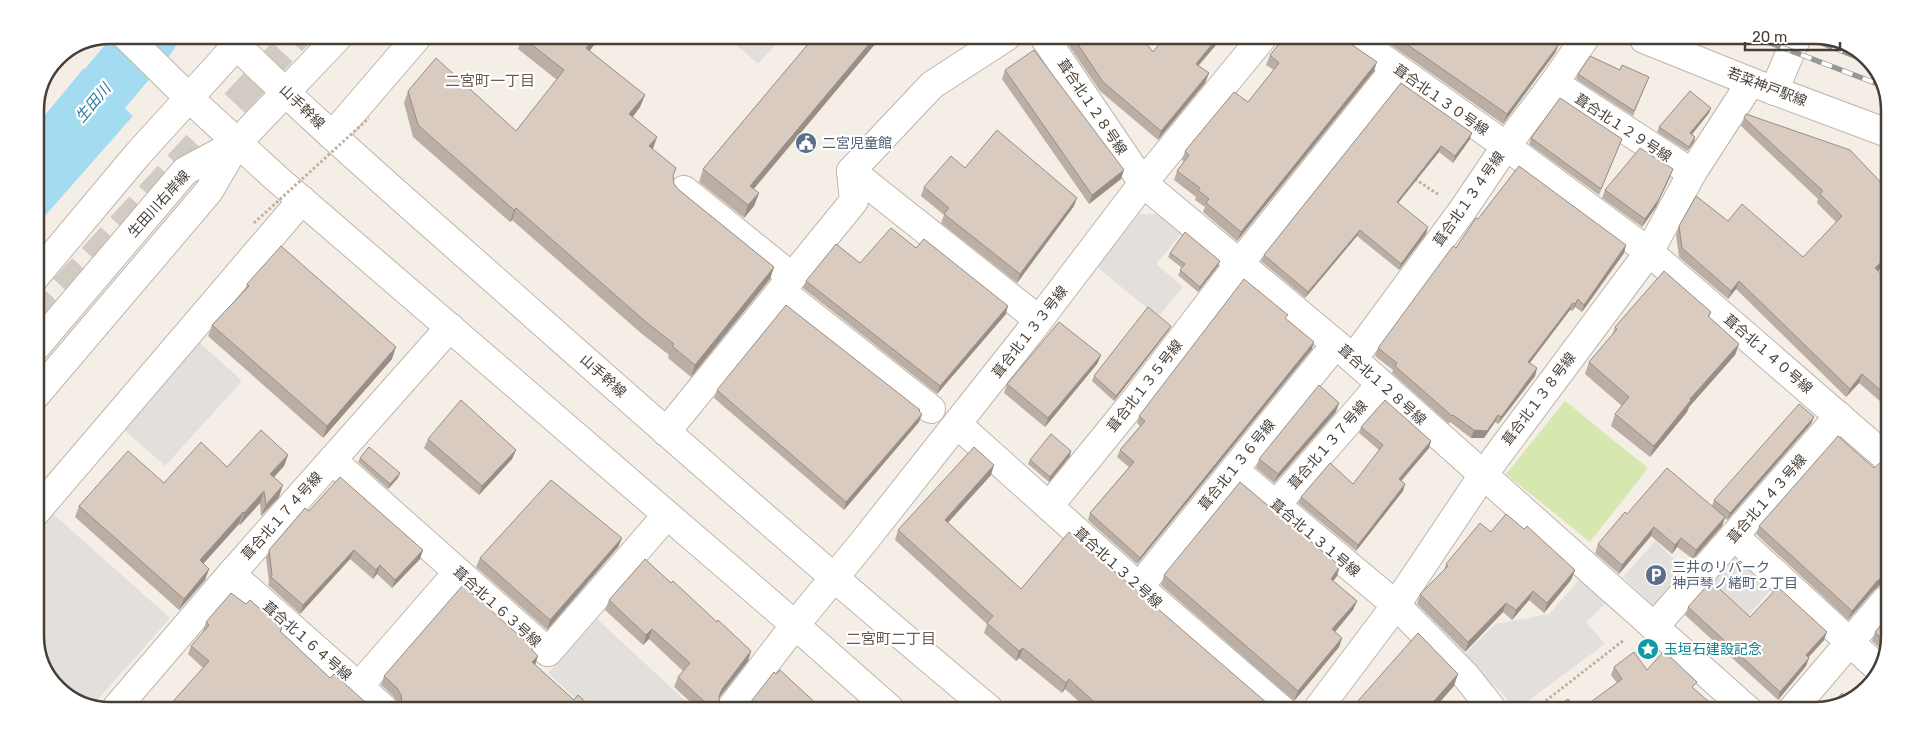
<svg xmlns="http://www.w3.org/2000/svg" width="1925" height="746" font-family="Rubik,'Noto Sans JP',sans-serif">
<rect width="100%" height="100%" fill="#f4eee7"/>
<polygon fill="#d6e8b0" points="1565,401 1648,468 1590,542 1506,474"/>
<g fill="#e2dfdc">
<polygon points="726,36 782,37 758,64"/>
<polygon points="1139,214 1162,214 1183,232 1156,264 1183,287 1158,317 1097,267"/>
<polygon points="199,342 242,381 165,466 122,428"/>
<polygon points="52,513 170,618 91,707 85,707 50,682 35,642 35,532"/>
<polygon points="1655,541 1689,573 1656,608 1623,577"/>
<polygon points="1735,548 1776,584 1747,617 1706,580"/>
<polygon points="1580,579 1607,602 1586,622 1605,644 1516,710 1502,693 1481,675 1463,656 1495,624 1549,614"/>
<polygon points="597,619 693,708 586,708 548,673"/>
</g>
<polygon fill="#a3dcf1" points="84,68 133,116 35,227 35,127"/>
<polygon fill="#f4eee7" points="85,66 134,114 133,116 84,68"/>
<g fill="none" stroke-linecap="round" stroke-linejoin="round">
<polyline stroke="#a3dcf1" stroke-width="56" points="54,149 150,35"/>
<polyline stroke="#d1cbc4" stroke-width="28" stroke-dasharray="28 14" stroke-linecap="butt" points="35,319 298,35"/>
<g stroke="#bfb5aa" stroke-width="30">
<g id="minor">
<polyline points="125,35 189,98 276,178 795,625 890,709"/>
<path d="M226,35C324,132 429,222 533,314C683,447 834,580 989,709"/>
<polyline points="1044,37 1143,183 1336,344 1749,711"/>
<polyline points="1354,38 1506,146 1649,252 1887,458"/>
<polyline points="1644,39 1751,82 1890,134"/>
<polyline points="1554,83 1692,173"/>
<polyline points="1774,91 1796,39"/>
<polyline points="332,136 418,36"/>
<polyline points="851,171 1039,320"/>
<polyline points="684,190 792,277"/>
<polyline points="35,277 138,154 246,35"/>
<polyline points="781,291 931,409"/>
<polyline points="35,348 185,171 237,143 339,36"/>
<polyline points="1353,359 1462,211 1506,146 1554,83 1585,38"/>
<polyline points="35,396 209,191 237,143"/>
<polyline points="957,424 1139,587 1282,710"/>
<polyline points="666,432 854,201 851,171 932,85 1006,37"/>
<polyline points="332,460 548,652 667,515"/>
<polyline points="1234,470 1396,605 1465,675 1493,710"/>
<polyline points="1276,505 1381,384"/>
<polyline points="1049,506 1136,399 1239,264 1396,68"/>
<polyline points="35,513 302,200"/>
<polyline points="1734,536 1879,669"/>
<polyline points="231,574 383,708"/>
<polyline points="1139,587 1336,344"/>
<polyline points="1654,627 1839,416"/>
<polyline points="359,686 458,572"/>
<polyline points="117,707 231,574 450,327"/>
<polyline points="731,708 795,625 861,545 1039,320 1143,183 1262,38"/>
<polyline points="1317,710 1396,605 1483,475 1649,252 1692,173 1751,82"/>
<polyline points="1791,711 1886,600"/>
</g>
</g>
<g stroke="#c1af9b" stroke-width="3" stroke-dasharray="2.5 2.5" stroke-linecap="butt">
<polyline points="1415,179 1439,195"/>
<polyline points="1542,704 1546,710"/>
<polyline points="1534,710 1624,640"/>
</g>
<use href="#minor" stroke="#fff" stroke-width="28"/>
<g stroke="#979797" stroke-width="5.5">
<g id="rail">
<polyline points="1760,39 1883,86"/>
<polyline points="1812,39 1874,64"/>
</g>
</g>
<use href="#rail" stroke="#fff" stroke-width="4" stroke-dasharray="11" stroke-linecap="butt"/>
<polyline stroke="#c1af9b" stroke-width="3" stroke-dasharray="2.5 2.5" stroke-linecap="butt" points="254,223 369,118"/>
</g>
<g fill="#bbafa5">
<polygon points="601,36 589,51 645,95 640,107 633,117 653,149 673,177 674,184 679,190 774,267 770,279 691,377 668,358 669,355 642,334 512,220 510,222 413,137 404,103 408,91 516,131 557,80 518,49 522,37"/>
<polygon points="814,37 881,37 754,189 759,193 754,206 744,218 699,182 703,169"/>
<polygon points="1063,37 1141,37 1153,52 1165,37 1222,38 1198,66 1209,73 1205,83 1158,140 1100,91"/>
<polygon points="1277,38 1345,38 1374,71 1237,241 1203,212 1205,207 1195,200 1196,197 1174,180 1177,171 1184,162 1182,160 1185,151 1248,102 1274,70 1266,65 1270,55 1279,44 1277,42"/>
<polygon points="1381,38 1551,38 1559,44 1555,53 1503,124"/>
<polygon points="1005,70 1121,179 1089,204 1002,79"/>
<polygon points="1620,70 1649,77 1633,116 1576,79 1578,74"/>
<polygon points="1401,83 1470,139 1453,163 1439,152 1398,203 1426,234 1399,270 1357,236 1305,298 1261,261 1264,255"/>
<polygon points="1711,108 1709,113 1692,134 1695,137 1694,142 1687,151 1657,132 1659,127"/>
<polygon points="1744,118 1889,191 1889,261 1878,271 1889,281 1888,408 1859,383 1846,397 1736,289 1728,299 1679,257 1676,235 1679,226 1728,221 1803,257 1836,222 1817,203 1818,199 1741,126"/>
<polygon points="1531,138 1622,139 1599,195 1529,144"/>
<polygon points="965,168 1074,206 1017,283 941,223 944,215 921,196 924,187"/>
<polygon points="1670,177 1656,207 1642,227 1602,198 1605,190"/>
<polygon points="1478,219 1626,245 1624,253 1582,312 1575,307 1572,311 1570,310 1530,363 1537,368 1535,376 1498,424 1495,422 1484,438 1471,438 1450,422 1449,424 1392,373 1393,370 1375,356 1378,348"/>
<polygon points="916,248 1006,314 937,394 803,288 806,281 860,263"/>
<polygon points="1170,253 1218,266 1198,292 1178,275 1182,268 1168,257"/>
<polygon points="247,284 392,359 323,438 208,336 212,325 245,290"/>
<polygon points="1711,312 1709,318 1739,344 1735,355 1689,407 1687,412 1650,457 1611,426 1615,414 1622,406 1585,374 1589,362 1612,335 1615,327"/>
<polygon points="1286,319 1312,349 1137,564 1088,520 1090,513 1129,467 1117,457 1120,450 1140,426 1137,423 1139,416"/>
<polygon points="1171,326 1169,330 1114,401 1092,381 1094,376"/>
<polygon points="1101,355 1097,364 1045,427 1004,393 1007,384"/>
<polygon points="717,390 920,410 919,412 922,414 919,422 844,510 714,398"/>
<polygon points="1336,412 1274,483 1256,468 1259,459"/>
<polygon points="1811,424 1727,520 1725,518 1722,526 1693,559 1677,547 1672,554 1651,536 1619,574 1595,553 1598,544 1627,514 1712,506 1714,500"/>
<polygon points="1361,427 1431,441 1429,448 1401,481 1405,484 1403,491 1356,551 1298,503 1301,497 1353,484 1379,450 1359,433"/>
<polygon points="428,439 516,450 512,459 479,495 424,448"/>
<polygon points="288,455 284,466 274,477 279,497 261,516 260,503 240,525 239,524 203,563 209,569 205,580 179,610 75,517 79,506 227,467"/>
<polygon points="1070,456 1049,482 1028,464 1030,460"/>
<polygon points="360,458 398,478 388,489 358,462"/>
<polygon points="1887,465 1886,585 1880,585 1874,590 1848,620 1756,534 1759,526 1874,468"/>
<polygon points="991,475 948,523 1021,589 1275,710 1087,709 1065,689 1062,693 1019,658 1016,661 984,633 987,624 895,540 898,530"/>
<polygon points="309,511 423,550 420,559 392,588 377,574 373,579 350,559 300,614 268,585 269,582 266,558 269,550"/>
<polygon points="1524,529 1575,570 1571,580 1544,613 1529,600 1512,620 1503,612 1465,652 1417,604 1420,594 1444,570 1446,564 1491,532"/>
<polygon points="622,538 618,547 547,630 476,567 480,558"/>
<polygon points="1164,575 1337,576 1333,581 1357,601 1353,610 1335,632 1342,638 1339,647 1294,701 1161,585"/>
<polygon points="671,583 751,651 748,661 719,698 720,704 723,708 697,708 674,687 678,677 683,671 649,639 643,645 605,610 609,600"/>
<polygon points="246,604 282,628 281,632 330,678 372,708 203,668 188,654 191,646 204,632 203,631 206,622"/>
<polygon points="1688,607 1750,617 1824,640 1809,657 1806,666 1778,700 1685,615"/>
<polygon points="1886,619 1886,654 1872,641 1875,632"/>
<polygon points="532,651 538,656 535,665 574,700 592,708 398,708 398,704 394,697 381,685 384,676"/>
<polygon points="1614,667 1647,670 1694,689 1617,683 1611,675"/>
</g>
<g fill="#988e86">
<polygon points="596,36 601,36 582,61 586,48"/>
<polygon points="875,37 881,37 745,199 750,186"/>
<polygon points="1217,38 1222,38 1192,73 1196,64"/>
<polygon points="1559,44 1555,53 1503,124 1507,114"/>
<polygon points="1377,62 1374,71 1237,241 1241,232"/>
<polygon points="1209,73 1205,83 1158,140 1161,131"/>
<polygon points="645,95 640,107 625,126 629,114"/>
<polygon points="1711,108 1709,113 1689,138 1690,133"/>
<polygon points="1472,133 1470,139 1453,163 1455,156"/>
<polygon points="657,137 653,149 645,158 649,146"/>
<polygon points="1695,137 1694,142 1687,151 1689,147"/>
<polygon points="1441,146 1439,152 1394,208 1397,202"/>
<polygon points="1673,169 1670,177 1656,207 1642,227 1645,219"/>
<polygon points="1124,170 1121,179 1089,204 1092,195"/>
<polygon points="759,193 754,206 744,218 748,205"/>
<polygon points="1077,198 1074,206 1017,283 1020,274"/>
<polygon points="516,208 512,220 510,222 514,210"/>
<polygon points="1428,227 1426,234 1399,270 1401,264"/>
<polygon points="1360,230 1357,236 1305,298 1308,292"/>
<polygon points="1626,245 1624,253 1582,312 1584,305"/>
<polygon points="1889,255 1889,261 1872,277 1875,268"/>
<polygon points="1220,261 1218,266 1198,292 1200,287"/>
<polygon points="774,267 770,279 691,377 695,365"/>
<polygon points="1739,281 1736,289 1728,299 1731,291"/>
<polygon points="1578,299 1575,307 1572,311 1575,304"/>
<polygon points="1573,303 1570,310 1525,369 1528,362"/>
<polygon points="1008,306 1006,314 937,394 940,386"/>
<polygon points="1171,326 1169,330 1114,401 1116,396"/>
<polygon points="1314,342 1312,349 1137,564 1140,558"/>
<polygon points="1739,344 1735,355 1689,407 1687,412 1650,457 1654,446 1690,399"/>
<polygon points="396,347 392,359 323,438 327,426"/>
<polygon points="1101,355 1097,364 1045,427 1048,418"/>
<polygon points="1537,368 1535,376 1498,424 1501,417"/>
<polygon points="1862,374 1859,383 1846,397 1850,389"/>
<polygon points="1339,403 1336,412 1274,483 1278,474"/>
<polygon points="922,414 919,422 844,510 846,502"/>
<polygon points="1498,415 1495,422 1484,438 1471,438 1474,430"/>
<polygon points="1814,417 1811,424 1727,520 1730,513"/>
<polygon points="1431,441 1429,448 1397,486 1399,479"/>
<polygon points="516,450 512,459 479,495 482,486"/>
<polygon points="1071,451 1070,456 1049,482 1050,477"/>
<polygon points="288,455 284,466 266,486 270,474"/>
<polygon points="994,465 991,475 941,530 945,520"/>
<polygon points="400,473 398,478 388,489 390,484"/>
<polygon points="1405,484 1403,491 1356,551 1358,545"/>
<polygon points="283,485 279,497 261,516 266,505"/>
<polygon points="264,491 260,503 240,525 244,513"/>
<polygon points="243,512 239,524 196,572 200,560"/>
<polygon points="1725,517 1722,526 1693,559 1696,550"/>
<polygon points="1654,527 1651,536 1619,574 1622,565"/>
<polygon points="622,538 618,547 547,630 550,620"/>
<polygon points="1681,538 1677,547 1672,554 1675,545"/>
<polygon points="354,550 350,559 300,614 303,605"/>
<polygon points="423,550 420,559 392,588 395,580"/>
<polygon points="380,565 377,574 373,579 376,570"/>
<polygon points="1340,566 1337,576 1327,589 1331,579"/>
<polygon points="209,569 205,580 179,610 184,599"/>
<polygon points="1575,570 1571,580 1544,613 1547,603"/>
<polygon points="1884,577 1887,577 1886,585 1880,585 1874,590 1848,620 1852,611 1877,581"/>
<polygon points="1533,591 1529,600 1512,620 1516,610"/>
<polygon points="1357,601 1353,610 1329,639 1332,629"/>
<polygon points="1506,603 1503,612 1465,652 1468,642"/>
<polygon points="652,629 649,639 643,645 646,635"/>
<polygon points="1827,632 1824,640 1803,663 1806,655"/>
<polygon points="1342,638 1339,647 1294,701 1298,691"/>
<polygon points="1023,648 1019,658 1016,661 1019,651"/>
<polygon points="751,651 748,661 718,699 722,689"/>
<polygon points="538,656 535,665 532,662"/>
<polygon points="1809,658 1806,666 1778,700 1780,692"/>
<polygon points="1458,674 1454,686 1433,710 1426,710"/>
<polygon points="1069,679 1065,689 1062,693 1066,683"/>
</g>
<g fill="#d9cbc0" stroke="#988e86">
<polygon points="523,36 596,36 586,48 645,95 629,114 657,137 649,146 676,168 673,176 674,184 679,190 774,267 695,365 672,346 674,344 646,322 516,208 514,210 418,125 408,91 436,58 516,131 564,70 522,37"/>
<polygon points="814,37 875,37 750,186 759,193 748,205 703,169"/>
<polygon points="1073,37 1141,37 1153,52 1165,37 1217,38 1196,64 1209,73 1161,131 1103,82"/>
<polygon points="1284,38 1345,38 1348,42 1377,62 1241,232 1206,203 1209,199 1198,190 1200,188 1177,171 1189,155 1185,151 1234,92 1248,102 1279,63 1270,55"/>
<polygon points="1398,38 1551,38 1559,44 1507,114"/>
<polygon points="1034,50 1124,170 1092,195 1005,70"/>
<polygon points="1590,56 1620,70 1622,65 1649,77 1634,111 1578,74"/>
<polygon points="1401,83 1472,133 1455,156 1441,146 1397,202 1428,227 1401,264 1360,230 1308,292 1264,255"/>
<polygon points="1690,91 1711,108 1690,133 1695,137 1689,147 1659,127"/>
<polygon points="1560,98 1622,139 1601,189 1531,138"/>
<polygon points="1746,114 1850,150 1889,191 1889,255 1875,268 1889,281 1888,397 1862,374 1850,389 1739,281 1731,291 1682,248 1679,226 1696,196 1728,221 1742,204 1803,257 1842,216 1820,194 1823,191 1744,118"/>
<polygon points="997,130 1077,198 1020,274 944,214 949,208 924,187 951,156 965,168"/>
<polygon points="1640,148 1673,169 1659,199 1645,219 1605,190"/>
<polygon points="1519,166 1626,245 1584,305 1578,299 1575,304 1573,303 1528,362 1537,368 1501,417 1498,415 1487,431 1474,430 1453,415 1452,416 1395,366 1397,363 1378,348 1453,246 1456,248 1476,218 1478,219"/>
<polygon points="891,228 916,248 924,239 1008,306 940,386 806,281 836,244 860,263"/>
<polygon points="1185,232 1220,261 1200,287 1180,270 1185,264 1170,253"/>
<polygon points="281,246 396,347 327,426 212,325 249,286 247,284"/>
<polygon points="1664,271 1711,312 1708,316 1739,344 1690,399 1691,400 1654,446 1615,414 1629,397 1589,362 1617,329 1615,327"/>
<polygon points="1244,279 1288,315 1285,318 1314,342 1140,558 1090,513 1134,462 1120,450 1145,421 1139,416"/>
<polygon points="786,305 920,410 919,411 922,414 846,502 717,390"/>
<polygon points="1148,307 1171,326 1116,396 1094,376"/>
<polygon points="1059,322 1101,355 1048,418 1007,384"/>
<polygon points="1319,385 1339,403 1278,474 1259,459"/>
<polygon points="461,400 516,450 482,486 428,439"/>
<polygon points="1385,400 1431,441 1399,479 1405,484 1358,545 1301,497 1330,463 1353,484 1383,445 1361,427"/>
<polygon points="1799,404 1814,417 1730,513 1714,500"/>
<polygon points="261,430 288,455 270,474 283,485 266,505 264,491 244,513 243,512 200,560 209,569 184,599 79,506 128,451 164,483 201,442 227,467"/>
<polygon points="1051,434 1071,451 1050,477 1030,460"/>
<polygon points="1838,436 1874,468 1881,462 1887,465 1887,577 1884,577 1877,581 1852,611 1759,526"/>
<polygon points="369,447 400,473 390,484 360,458"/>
<polygon points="974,447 994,465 945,520 1021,589 1069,532 1275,710 1102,709 1069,679 1066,683 1023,648 1019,651 987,623 993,616 898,530"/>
<polygon points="1667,468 1725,517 1696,550 1681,538 1675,545 1654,527 1622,565 1598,544 1625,512 1627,514"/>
<polygon points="340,477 423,550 395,580 380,565 376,570 354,550 303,605 271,577 272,575 269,550 305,508 309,511"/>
<polygon points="551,480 622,538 550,620 480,558"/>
<polygon points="1240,482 1340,566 1331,579 1357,601 1332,629 1342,638 1298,691 1164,575"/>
<polygon points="1506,514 1524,529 1527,526 1575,570 1547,603 1533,591 1516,610 1506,603 1468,642 1420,594 1448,566 1446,564 1480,523 1491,532"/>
<polygon points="645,559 671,583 673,581 717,622 718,620 751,651 722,689 719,696 720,704 723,708 711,708 678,677 690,663 652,629 646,635 609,600"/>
<polygon points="1711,581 1750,617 1778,587 1827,632 1806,655 1809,658 1780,692 1688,607"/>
<polygon points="463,585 533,648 532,650 538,656 532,662 574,700 578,695 592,708 399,708 402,702 401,695 397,688 384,676"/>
<polygon points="231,593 246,604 250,600 282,628 280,631 330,678 334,674 372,708 168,707 209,661 191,646 209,625 206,622"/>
<polygon points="1886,619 1886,643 1875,632"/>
<polygon points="1418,633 1458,674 1426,710 1350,710"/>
<polygon points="1664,651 1697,682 1692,687 1719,711 1580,710 1622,679 1614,667 1634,652 1647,670"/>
<polygon points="780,670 822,709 746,708 774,672 776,674"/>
<polygon points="1842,693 1850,701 1830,707"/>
<polygon points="1568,699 1579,710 1553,710"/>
</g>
<defs>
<g id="civic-disc" transform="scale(1.125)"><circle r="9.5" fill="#5c6f8a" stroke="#fff"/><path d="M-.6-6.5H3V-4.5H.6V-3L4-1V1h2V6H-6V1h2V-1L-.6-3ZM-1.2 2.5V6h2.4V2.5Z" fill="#fff"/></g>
<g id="parking-disc" transform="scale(1.125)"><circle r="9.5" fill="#5c6f8a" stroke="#fff"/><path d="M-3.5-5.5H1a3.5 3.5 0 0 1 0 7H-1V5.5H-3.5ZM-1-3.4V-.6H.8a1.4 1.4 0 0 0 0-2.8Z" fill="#fff"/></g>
<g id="sight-disc" transform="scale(1.125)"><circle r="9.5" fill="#0f9aa8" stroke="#fff"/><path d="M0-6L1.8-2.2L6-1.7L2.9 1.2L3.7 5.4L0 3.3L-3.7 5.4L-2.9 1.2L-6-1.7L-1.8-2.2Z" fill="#fff"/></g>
</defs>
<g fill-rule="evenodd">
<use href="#civic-disc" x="806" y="143"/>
<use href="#parking-disc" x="1656" y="575"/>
<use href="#sight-disc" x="1648" y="649"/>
</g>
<g text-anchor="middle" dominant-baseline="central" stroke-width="4.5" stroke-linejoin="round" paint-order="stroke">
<g font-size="14" fill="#473e36" stroke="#fff">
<text transform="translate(1767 87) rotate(21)">若菜神戸駅線</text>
<text transform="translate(1441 100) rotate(35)">葺合北１３０号線</text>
<text transform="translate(302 107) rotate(44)">山手幹線</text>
<text transform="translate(1092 107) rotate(56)">葺合北１２８号線</text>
<text transform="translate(1623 128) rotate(33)">葺合北１２９号線</text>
<text transform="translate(1469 199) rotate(-55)">葺合北１３４号線</text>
<text transform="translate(159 204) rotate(-48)">生田川右岸線</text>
<text transform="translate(1030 332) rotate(-52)">葺合北１３３号線</text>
<text transform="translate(1768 354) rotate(41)">葺合北１４０号線</text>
<text transform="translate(603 376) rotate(42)">山手幹線</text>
<text transform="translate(1382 385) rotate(42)">葺合北１２８号線</text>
<text transform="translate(1145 386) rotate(-52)">葺合北１３５号線</text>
<text transform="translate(1539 399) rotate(-53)">葺合北１３８号線</text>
<text transform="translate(1328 445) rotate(-49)">葺合北１３７号線</text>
<text transform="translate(1237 465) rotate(-51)">葺合北１３６号線</text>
<text transform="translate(1767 499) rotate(-49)">葺合北１４３号線</text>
<text transform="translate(282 516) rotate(-48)">葺合北１７４号線</text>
<text transform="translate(1315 538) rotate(40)">葺合北１３１号線</text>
<text transform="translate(1118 568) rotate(42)">葺合北１３２号線</text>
<text transform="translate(497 607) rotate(42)">葺合北１６３号線</text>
<text transform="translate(307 641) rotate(41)">葺合北１６４号線</text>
</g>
<g font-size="14" fill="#4e5e75" stroke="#fff" text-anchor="start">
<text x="822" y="143">二宮児童館</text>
<text x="1672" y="567">三井のリパーク<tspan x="1672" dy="16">神戸琴ノ緒町２丁目</tspan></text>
</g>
<g font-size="14" fill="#0d838f" stroke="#fff" text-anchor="start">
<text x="1664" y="649">玉垣石建設記念</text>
</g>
<g font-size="15" fill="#6a5a4d" stroke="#fff">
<text x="490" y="81">二宮町一丁目</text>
<text x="891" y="639">二宮町二丁目</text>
</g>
<g font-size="15" font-style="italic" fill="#2a7b9c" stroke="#fff">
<text transform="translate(93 103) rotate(-50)">生田川</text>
</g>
</g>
<path d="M0 0H1925V746H0ZM110 44H1815A66 66 0 0 1 1881 110V636A66 66 0 0 1 1815 702H110A66 66 0 0 1 44 636V110A66 66 0 0 1 110 44Z" fill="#fff" fill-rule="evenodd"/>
<path fill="none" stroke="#473e36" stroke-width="2.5" d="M110 44H1815A66 66 0 0 1 1881 110V636A66 66 0 0 1 1815 702H110A66 66 0 0 1 44 636V110A66 66 0 0 1 110 44Z"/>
<path d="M1745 42v8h95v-8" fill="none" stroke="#473e36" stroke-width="2.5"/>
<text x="1752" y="42" font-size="15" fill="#473e36" stroke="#ffffff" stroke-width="4" paint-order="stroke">20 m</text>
</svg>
